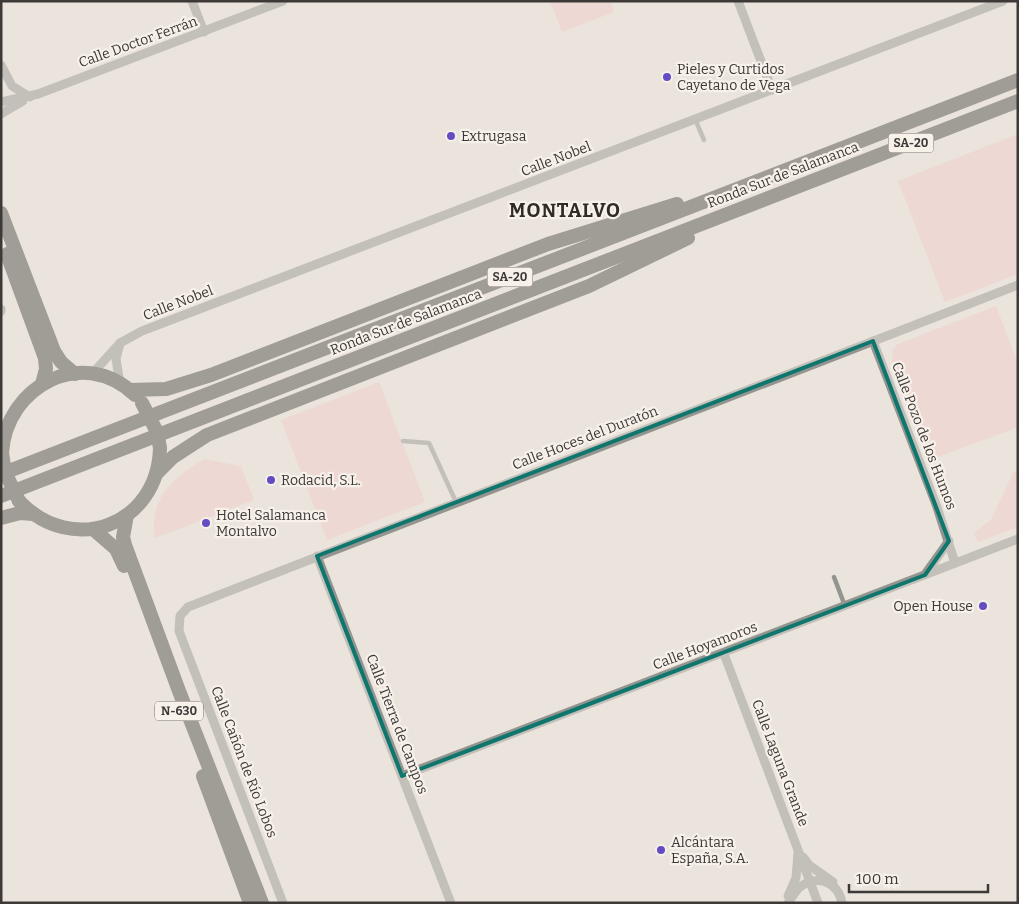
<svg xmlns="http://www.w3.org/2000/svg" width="1019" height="904" font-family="Bitter,serif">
<rect width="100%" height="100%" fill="#eae4dd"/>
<g fill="#f2c9cb">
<polygon points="550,1 610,1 614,12 562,32"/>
<polygon points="1018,134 1018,274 945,302 898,181"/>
<polygon points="996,306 1018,364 1018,427 930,460 892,362 893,349 898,344"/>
<polygon points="379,382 425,502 327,540 281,420"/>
<path d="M204,459L241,466L254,500L155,538C149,497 172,479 204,459Z"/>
<polygon points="1018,471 1018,527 978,542 974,533 991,520 1013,473"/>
</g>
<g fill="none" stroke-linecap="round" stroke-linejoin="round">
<g stroke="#949490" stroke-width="4.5">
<polyline points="695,119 704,140"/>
<polyline points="403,441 429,443 456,502"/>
<polyline points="834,577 845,606"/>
</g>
<g stroke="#949490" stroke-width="9">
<polyline points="192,1 204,32"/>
<polyline points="738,1 772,90"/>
<polyline points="1,65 12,86 30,97"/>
<polyline points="1,102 38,94 283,1"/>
<polyline points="1,114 23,101"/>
<polyline points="1,309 1,311"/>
<polyline points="873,341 937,507 955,563"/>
<polyline points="92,374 120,343 142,331 1003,1"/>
<polyline points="120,384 116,359 120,343"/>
<polyline points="317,556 451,903"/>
<polyline points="926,573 949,541"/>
<polyline points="724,654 818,903"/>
<polyline points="402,776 1018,539"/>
<polyline points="803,857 809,865 833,882"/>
<polyline points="788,896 796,878 798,853"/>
<polyline points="283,903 179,631 180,616 188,607 1018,285"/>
<path d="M788,903C792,898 795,891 800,887C818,874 838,882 842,903"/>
</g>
<g stroke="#484640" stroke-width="14">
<polyline points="1,213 54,351 61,362 75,374"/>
<polyline points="7,254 45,358 46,369 42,384"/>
<polyline points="129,390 166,389 211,375 548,244 677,204"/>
<path d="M2,453C6,386 83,345 135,395"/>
<polyline points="1,474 1018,80"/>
<polyline points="156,474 173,457 207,435 589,286 688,238"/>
<polyline points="1,496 1018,101"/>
<path d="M19,501C72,557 158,526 160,448"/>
<polyline points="127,515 123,537 125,545 179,691 262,903"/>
<polyline points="1,518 20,513 33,514"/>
<polyline points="93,529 116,549 124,566"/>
<polyline points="203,776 250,903"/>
</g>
<g stroke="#484640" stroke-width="14">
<polyline points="142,403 157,432 160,448"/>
<polyline points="2,453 5,472 19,501"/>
</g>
</g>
<path d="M0 0H1019V904H0ZM873,341L949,541L925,575L402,776L317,556Z" fill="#eae4dd" fill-opacity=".55" fill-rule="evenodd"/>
<path fill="none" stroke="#0f766e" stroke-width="4" stroke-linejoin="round" d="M873,341L949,541L925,575L402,776L317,556Z"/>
<g fill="#654bc4" stroke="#f8f1ea" stroke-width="2">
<circle cx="667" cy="77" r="5"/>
<circle cx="451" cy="136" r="5"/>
<circle cx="271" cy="480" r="5"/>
<circle cx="206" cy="523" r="5"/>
<circle cx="983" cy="606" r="5"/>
<circle cx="661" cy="850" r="5"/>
</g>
<g text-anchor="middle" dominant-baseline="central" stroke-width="4.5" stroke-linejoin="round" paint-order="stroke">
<g fill="#f8f1ea" stroke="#74706d" stroke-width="1">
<rect x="888.5" y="133.5" width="45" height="19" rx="4"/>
<rect x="487.5" y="267.5" width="45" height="19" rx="4"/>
<rect x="155" y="701.5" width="48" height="19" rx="4"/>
</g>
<g font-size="12" font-weight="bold" fill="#3c3937">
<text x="911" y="143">SA-20</text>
<text x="510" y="277">SA-20</text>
<text x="179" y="711">N-630</text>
</g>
<g font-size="14" fill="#3c3937" stroke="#f8f1ea">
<text transform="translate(138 42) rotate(-20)">Calle Doctor Ferrán</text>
<text transform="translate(556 159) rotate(-21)">Calle Nobel</text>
<text transform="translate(783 175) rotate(-21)">Ronda Sur de Salamanca</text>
<text transform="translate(178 303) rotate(-21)">Calle Nobel</text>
<text transform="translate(406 322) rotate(-21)">Ronda Sur de Salamanca</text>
<text transform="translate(924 436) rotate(69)">Calle Pozo de los Humos</text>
<text transform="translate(585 438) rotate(-21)">Calle Hoces del Duratón</text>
<text transform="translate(705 646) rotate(-21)">Calle Hoyamoros</text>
<text transform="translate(397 724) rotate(69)">Calle Tierra de Campos</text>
<text transform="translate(244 762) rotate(69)">Calle Cañón de Río Lobos</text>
<text transform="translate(780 763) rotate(69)">Calle Laguna Grande</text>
</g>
<g font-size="14" fill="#3c3937" stroke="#f8f1ea" text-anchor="start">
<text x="677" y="69">Pieles y Curtidos<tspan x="677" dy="16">Cayetano de Vega</tspan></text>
<text x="461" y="136">Extrugasa</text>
<text x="281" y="480">Rodacid, S.L.</text>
<text x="216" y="515">Hotel Salamanca<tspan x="216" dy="16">Montalvo</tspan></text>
<text x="973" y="606" text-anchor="end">Open House</text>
<text x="671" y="842">Alcántara<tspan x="671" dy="16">España, S.A.</tspan></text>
</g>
<g font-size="19" font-weight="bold" letter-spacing="1" fill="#2f2b25" stroke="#f8f1ea">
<text x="565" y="210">MONTALVO</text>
</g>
</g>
<rect width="1019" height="904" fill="none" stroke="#3c3937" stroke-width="5"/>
<path d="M849 884v8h139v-8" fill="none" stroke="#3c3937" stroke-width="2.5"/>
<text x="856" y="884" font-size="15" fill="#3c3937" stroke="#f8f1ea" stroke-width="4" paint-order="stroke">100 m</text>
</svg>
